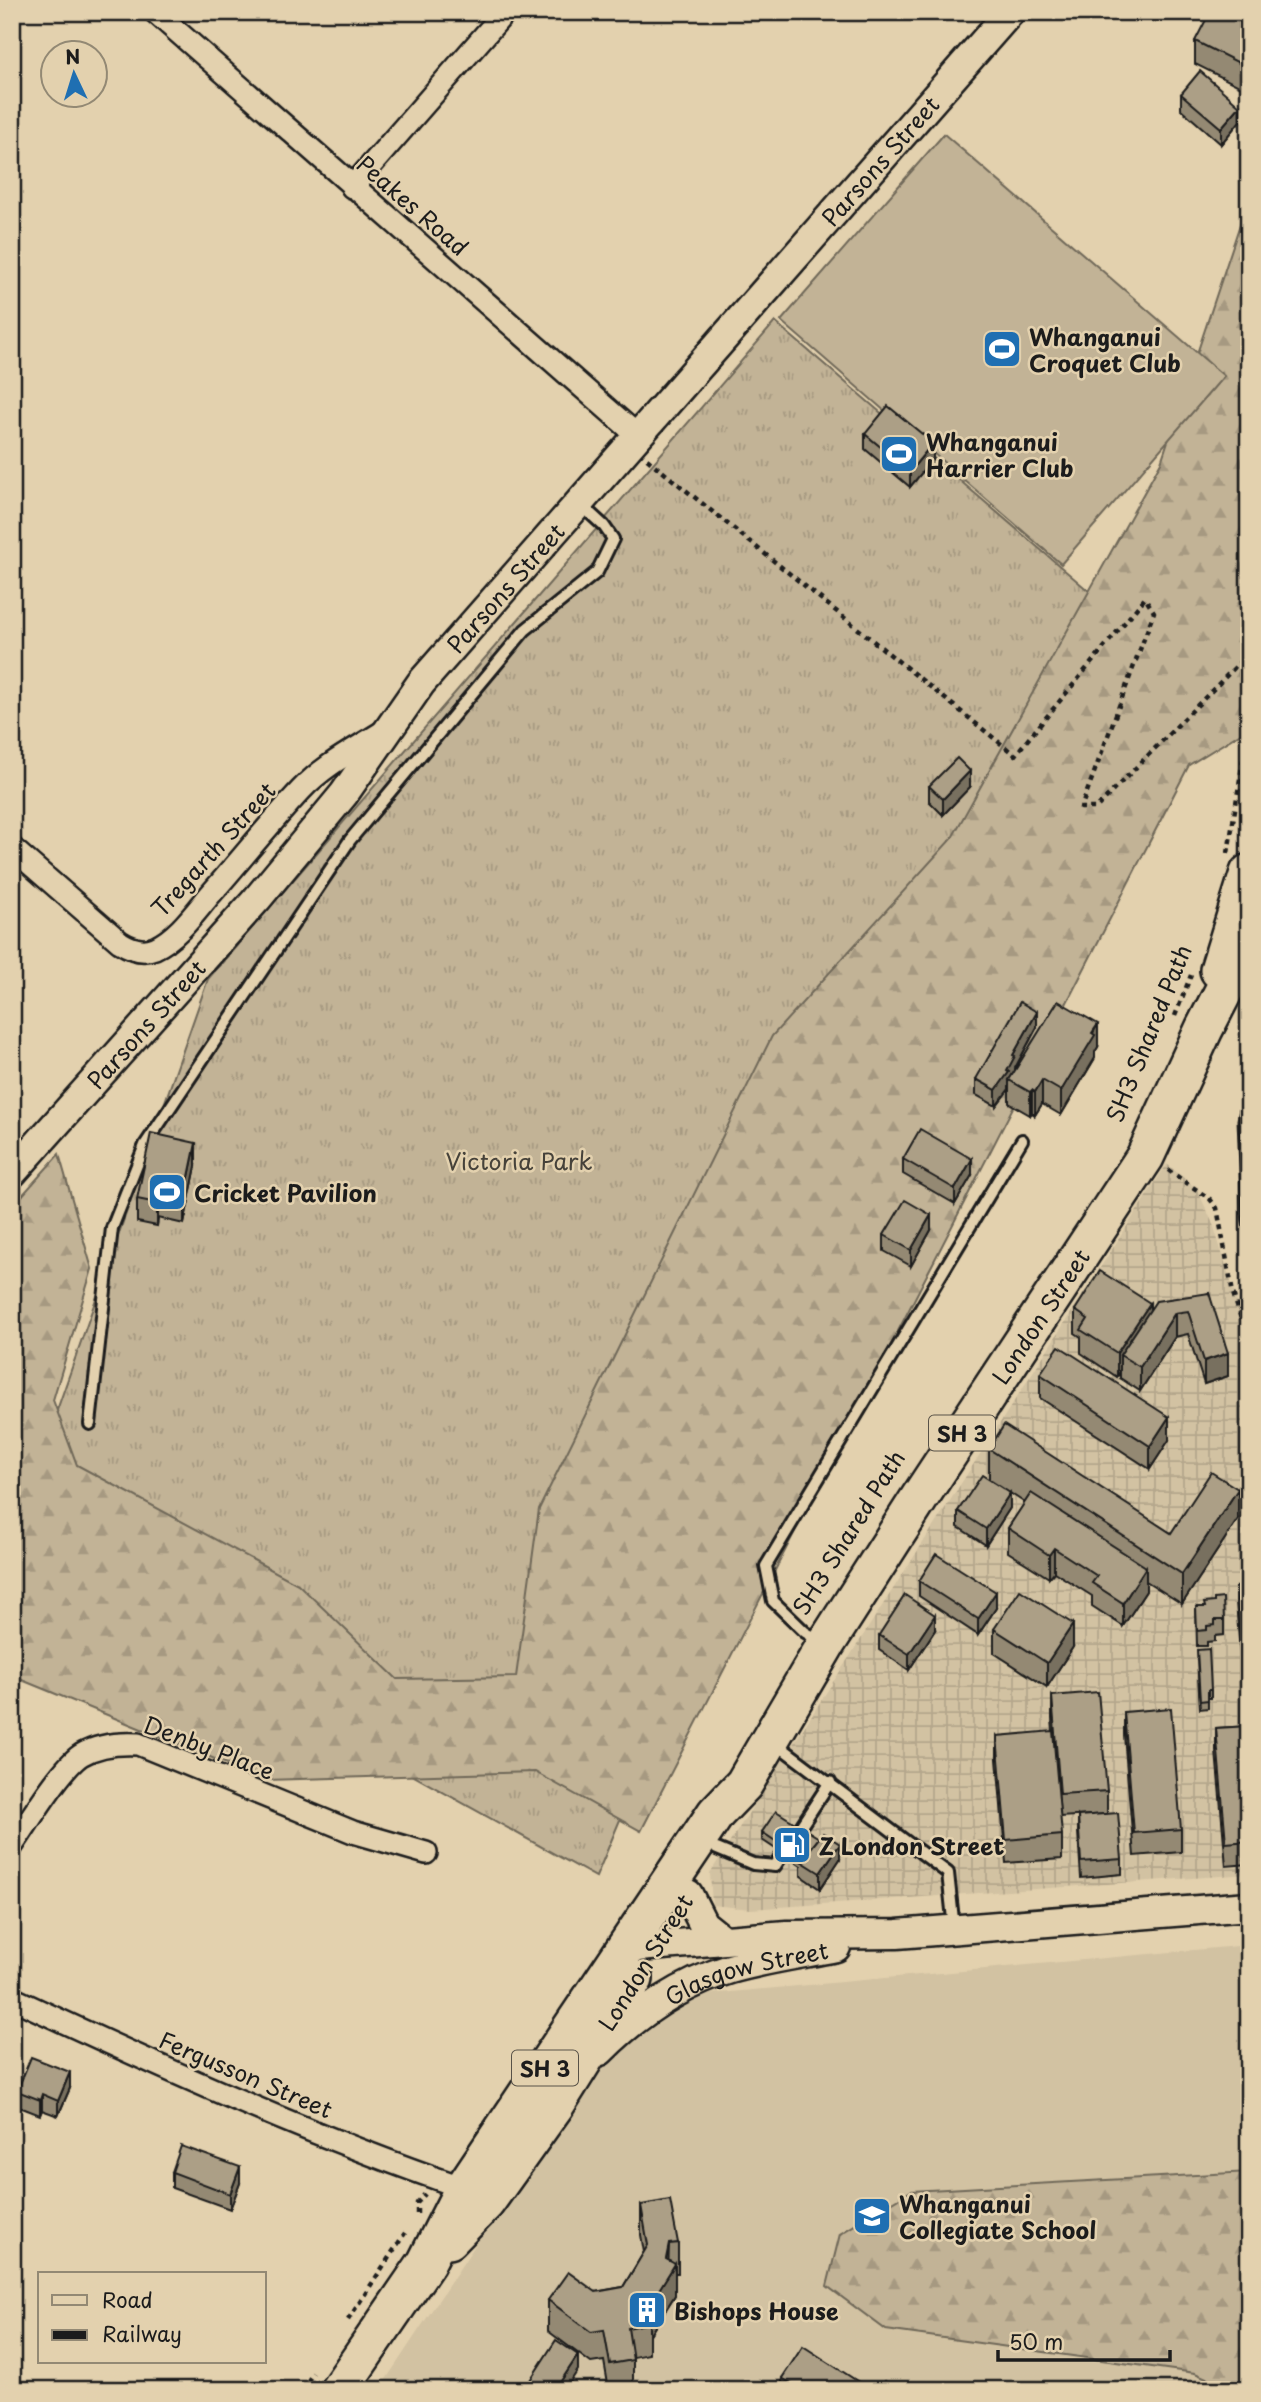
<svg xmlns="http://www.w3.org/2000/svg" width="1261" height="2402" font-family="'Playpen Sans',sans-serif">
<defs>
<pattern id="industrial-grid" width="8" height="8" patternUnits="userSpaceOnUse" patternTransform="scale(1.75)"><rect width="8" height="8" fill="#d2c2a2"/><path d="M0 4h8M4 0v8" fill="none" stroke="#b4a68b"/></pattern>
<pattern id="grass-tufts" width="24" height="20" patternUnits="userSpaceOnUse" patternTransform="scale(1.75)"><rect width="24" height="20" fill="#c2b396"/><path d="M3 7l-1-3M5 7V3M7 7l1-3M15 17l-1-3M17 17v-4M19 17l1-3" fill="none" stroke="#a69981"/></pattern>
<pattern id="forest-firs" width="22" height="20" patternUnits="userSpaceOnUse" patternTransform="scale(1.75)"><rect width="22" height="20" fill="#c2b396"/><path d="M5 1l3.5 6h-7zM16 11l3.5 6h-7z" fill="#a69981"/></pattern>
</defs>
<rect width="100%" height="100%" fill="#e3d1ae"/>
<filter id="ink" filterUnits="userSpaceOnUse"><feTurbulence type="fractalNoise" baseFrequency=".0143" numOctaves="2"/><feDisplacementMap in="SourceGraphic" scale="14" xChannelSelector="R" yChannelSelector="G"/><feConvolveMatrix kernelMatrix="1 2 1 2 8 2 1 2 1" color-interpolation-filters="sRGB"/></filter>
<g filter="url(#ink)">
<polygon fill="#d2c2a2" points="1249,1945 1249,2390 379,2390 610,2042 676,1997"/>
<polygon fill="url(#industrial-grid)" points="1167,1164 1197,1189 1213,1224 1249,1340 1249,1874 751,1909 712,1905 710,1873"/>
<polygon fill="url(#grass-tufts)" stroke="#6f6859" stroke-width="2" points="775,322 1111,610 792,1410 596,1877 158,1634 48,1436 208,979"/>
<g fill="url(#forest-firs)" stroke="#6f6859" stroke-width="2">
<polygon points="1249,197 1249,728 1189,765 641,1831 535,1772 266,1780 12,1676 12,1207 59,1154 92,1269 53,1400 77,1465 298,1584 397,1679 516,1677 539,1509 772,1036 952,838 1161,462"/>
<polygon points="1249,2172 1249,2390 1234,2390 1195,2373 886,2330 827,2286 840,2234 911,2191"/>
</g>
<polygon fill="#c2b396" stroke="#6f6859" stroke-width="2" points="944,134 1224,376 1061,564 781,321"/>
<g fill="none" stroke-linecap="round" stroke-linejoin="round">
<g stroke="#1c1c1c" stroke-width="16">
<g id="lane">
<polyline points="90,1424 112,1228 145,1145 350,840 525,630 597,572 613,539 604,526 579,503"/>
<polyline points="820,1641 805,1632 773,1601 766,1566 1022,1140"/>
<polyline points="774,1742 948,1873 954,1929"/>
<polyline points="717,1849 753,1864 775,1866 830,1782"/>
</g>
</g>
<g stroke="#1c1c1c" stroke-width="26">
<g id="street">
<polyline points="155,12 638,436"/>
<polyline points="352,187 505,12"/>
<path d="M12,848L120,942C131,949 143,953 155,948C177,938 194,914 209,896C240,861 269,824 301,790C324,765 356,749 384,731"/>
<path d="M12,1846C28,1823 60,1769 81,1755C98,1745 119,1743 138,1744L353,1832L426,1853"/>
<path d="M12,1998C160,2067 309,2135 464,2188"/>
</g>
</g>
<g stroke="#1c1c1c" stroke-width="33">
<g id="secondary">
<path id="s1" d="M12,1173L257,899L344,794L421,683L1010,12"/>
<polyline points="688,1894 703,1924 723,1940"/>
<polyline points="626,1948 787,1935 897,1934 1249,1906"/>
<path id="s2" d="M600,2051C636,2015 681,1984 730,1969C765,1959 801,1954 836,1947"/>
</g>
</g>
<g stroke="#1c1c1c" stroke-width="42">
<g id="highway">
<polyline points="1219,970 1249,873"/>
<polyline points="449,2240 486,2202 556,2104 634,1979"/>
<path id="s3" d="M339,2390L426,2263L464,2188L716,1813L744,1784L826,1644L920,1497L1145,1157L1204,1029L1249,942"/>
</g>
</g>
<g stroke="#1c1c1c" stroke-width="4.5" stroke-dasharray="5 5" stroke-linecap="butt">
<polyline points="647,459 1015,755 1145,598 1154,612 1081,808 1096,808 1249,653"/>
<polyline points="1228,853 1249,723"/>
<polyline points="1175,1016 1191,975"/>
<polyline points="1168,1170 1210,1199 1217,1208 1233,1293 1249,1345"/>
<polyline points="417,2214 417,2203 425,2194"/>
<polyline points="348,2320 405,2233"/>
<polyline points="302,2390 313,2373"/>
</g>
<use href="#lane" stroke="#e3d1ae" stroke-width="10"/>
<use href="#street" stroke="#e3d1ae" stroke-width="21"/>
<use href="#secondary" stroke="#e3d1ae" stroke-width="28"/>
<use href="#highway" stroke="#e3d1ae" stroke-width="37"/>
<polyline stroke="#1c1c1c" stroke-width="5" points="1249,1064 1239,1120 1243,1217 1249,1251"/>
</g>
<g fill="#948973" stroke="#1c1c1c" stroke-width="2">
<polygon points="1249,12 1249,91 1195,64 1195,41"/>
<polygon points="1181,94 1240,121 1221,144 1181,109"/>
<polygon points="865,434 933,459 910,487 865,449"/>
<polygon points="929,786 970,787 943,815 929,801"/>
<polygon points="1037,1027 1015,1068 1015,1070 1098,1047 1095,1052 1095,1058 1061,1115 1042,1104 1035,1115 1032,1113 1030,1115 1009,1103 1009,1089 996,1106 976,1095 976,1079"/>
<polygon points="903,1159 972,1175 955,1204 903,1174"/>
<polygon points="196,1166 184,1224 158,1218 157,1226 137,1222 137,1199"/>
<polygon points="931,1230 911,1266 884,1251 884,1235"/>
<polygon points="1209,1293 1228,1376 1204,1384 1188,1334 1175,1337 1140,1391 1120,1378 1120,1371 1117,1377 1081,1353 1081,1337 1075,1333 1075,1310 1150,1310"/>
<polygon points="1040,1374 1169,1440 1150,1469 1040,1398"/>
<polygon points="989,1449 1171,1533 1238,1519 1182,1604 1146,1581 1146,1591 1123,1626 1092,1606 1092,1596 1054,1572 1049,1578 1008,1552 1008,1528 1025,1503 1010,1493 1010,1508 986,1545 958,1527 958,1511 989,1479"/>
<polygon points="919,1581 996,1608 978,1635 919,1596"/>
<polygon points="1249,1586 1249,1703 1244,1704 1236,1602 1236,1587"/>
<polygon points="1196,1607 1224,1620 1224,1635 1215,1636 1215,1641 1207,1642 1207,1646 1197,1646"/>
<polygon points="994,1629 1073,1647 1047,1687 994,1653"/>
<polygon points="935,1630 909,1670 879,1650 879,1635"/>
<polygon points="1197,1658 1211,1690 1211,1698 1208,1698 1208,1708 1200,1709"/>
<polygon points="1052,1696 1107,1791 1107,1814 1060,1817 1052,1719"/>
<polygon points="1124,1712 1181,1829 1181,1852 1134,1856 1124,1735"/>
<polygon points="1249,1726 1249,1864 1226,1866 1216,1751 1216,1728"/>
<polygon points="997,1736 1062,1835 1062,1859 1006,1863 997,1759"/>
<polygon points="1078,1816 1122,1859 1122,1874 1081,1878 1078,1832"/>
<polygon points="762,1832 840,1859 820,1889 801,1876 801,1866 762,1840"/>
<polygon points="70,2088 58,2116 42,2110 40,2115 17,2106 17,2091"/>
<polygon points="172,2172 240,2183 230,2209 172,2188"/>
<polygon points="641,2205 678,2243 678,2273 675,2273 675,2295 649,2336 649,2354 633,2357 633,2390 609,2390 604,2361 591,2363 548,2331 548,2300 623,2287 644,2252 641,2235"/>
<polygon points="782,2378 871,2390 782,2390"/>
</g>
<g fill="#786f5e" stroke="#1c1c1c" stroke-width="2">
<polygon points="1240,106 1240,121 1221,144 1221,128"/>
<polygon points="933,443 933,459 910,487 910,471"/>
<polygon points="970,771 970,787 943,815 943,799"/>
<polygon points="1037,1012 1037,1027 1015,1068 1015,1072 1009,1080 1009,1089 996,1106 996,1090 1007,1071 1013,1055"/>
<polygon points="1098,1024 1098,1047 1095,1052 1095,1058 1061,1115 1061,1091"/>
<polygon points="1042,1080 1042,1104 1035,1115 1035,1092"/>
<polygon points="1032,1090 1032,1113 1030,1115 1030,1092"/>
<polygon points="196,1143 196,1166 184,1224 184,1201"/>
<polygon points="972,1159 972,1175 955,1204 955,1189"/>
<polygon points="158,1195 158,1218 157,1226 157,1203"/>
<polygon points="931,1215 931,1230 911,1266 911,1250"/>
<polygon points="1150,1303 1150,1326 1120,1355 1120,1371 1117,1377 1117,1353"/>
<polygon points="1175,1313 1175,1337 1140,1391 1140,1367"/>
<polygon points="1228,1353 1228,1376 1204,1384 1204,1361"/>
<polygon points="1169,1417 1169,1440 1150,1469 1150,1446"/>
<polygon points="1238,1489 1238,1519 1182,1604 1182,1574"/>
<polygon points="1010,1493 1010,1508 986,1545 986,1529"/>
<polygon points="1054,1548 1054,1572 1049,1578 1049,1555"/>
<polygon points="1146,1567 1146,1591 1123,1626 1123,1603"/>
<polygon points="996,1592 996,1608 978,1635 978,1619"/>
<polygon points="935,1615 935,1630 909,1670 909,1654"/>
<polygon points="1073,1624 1073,1647 1047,1687 1047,1663"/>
<polygon points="840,1844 840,1859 820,1889 820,1873"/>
<polygon points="17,2033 17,2049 12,2066 12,2050"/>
<polygon points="70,2072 70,2088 58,2116 58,2101"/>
<polygon points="42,2094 42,2110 40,2115 40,2100"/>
<polygon points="240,2167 240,2183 230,2209 230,2194"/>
<polygon points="669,2244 668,2275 675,2264 675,2295 649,2336 649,2323 647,2309 666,2259"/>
<polygon points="578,2355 578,2370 565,2390 555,2390"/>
</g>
<g fill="#ac9f86" stroke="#1c1c1c" stroke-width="2">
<polygon points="1210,12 1249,12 1249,68 1195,41"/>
<polygon points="1200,71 1240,106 1221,128 1181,94"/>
<polygon points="888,406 933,443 910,471 865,434"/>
<polygon points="957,758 970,771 943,799 929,786"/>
<polygon points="1058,1001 1098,1024 1092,1033 1095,1035 1061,1091 1042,1080 1035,1092 1032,1090 1030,1092 1009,1080"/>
<polygon points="1020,1002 1037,1012 1013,1055 1015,1056 1007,1071 1009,1072 996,1090 976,1079"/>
<polygon points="920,1129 972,1159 955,1189 903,1159"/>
<polygon points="151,1133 196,1143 184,1201 158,1195 157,1203 137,1199"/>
<polygon points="905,1200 931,1215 911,1250 884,1235"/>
<polygon points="1100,1271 1150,1303 1117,1353 1081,1330 1088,1319 1075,1310"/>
<polygon points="1209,1293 1228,1353 1204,1361 1188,1311 1175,1313 1140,1367 1120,1355 1156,1301"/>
<polygon points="1059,1346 1169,1417 1150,1446 1040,1374"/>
<polygon points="1004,1425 1171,1533 1211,1472 1238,1489 1182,1574 989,1449"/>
<polygon points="982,1475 1010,1493 986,1529 958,1511"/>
<polygon points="1031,1493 1146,1567 1123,1603 1092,1583 1097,1576 1054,1548 1049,1555 1008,1528"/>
<polygon points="936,1554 996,1592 978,1619 919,1581"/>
<polygon points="1249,1586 1249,1687 1244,1688 1236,1587"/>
<polygon points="1020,1590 1073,1624 1047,1663 994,1629"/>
<polygon points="905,1595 935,1615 909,1654 879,1635"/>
<polygon points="1223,1598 1224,1620 1215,1620 1215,1625 1207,1626 1207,1630 1197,1631 1196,1607 1205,1607 1204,1603 1214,1602 1214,1599"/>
<polygon points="1209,1649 1211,1690 1208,1690 1208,1700 1200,1701 1197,1650"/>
<polygon points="1098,1692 1107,1791 1060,1794 1052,1696"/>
<polygon points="1171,1708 1181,1829 1134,1833 1124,1712"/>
<polygon points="1249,1726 1249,1841 1226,1843 1216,1728"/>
<polygon points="1053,1731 1062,1835 1006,1840 997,1736"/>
<polygon points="776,1811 819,1838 802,1859 762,1832"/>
<polygon points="1118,1813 1122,1859 1081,1862 1078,1816"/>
<polygon points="823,1833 840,1844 820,1873 801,1861"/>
<polygon points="12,2032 17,2033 12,2050"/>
<polygon points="31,2057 70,2072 58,2101 42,2094 40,2100 17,2091"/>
<polygon points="181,2146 240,2167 230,2194 172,2172"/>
<polygon points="670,2200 678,2243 669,2244 666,2259 675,2264 647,2309 649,2323 628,2328 633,2360 610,2364 604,2330 591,2332 548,2300 568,2272 596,2292 623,2287 648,2245 641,2205"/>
<polygon points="556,2340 578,2355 555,2390 528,2390 525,2388"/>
<polygon points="803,2346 871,2390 801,2390 782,2378"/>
<polygon points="885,2381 899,2390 879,2390"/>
</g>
</g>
<defs>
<g id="stadium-square" transform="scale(2.0125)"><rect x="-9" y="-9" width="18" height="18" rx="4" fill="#1f6fb2" stroke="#e3d1ae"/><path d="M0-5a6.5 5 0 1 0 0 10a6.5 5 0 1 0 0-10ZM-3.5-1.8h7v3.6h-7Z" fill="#fff"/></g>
<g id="fuel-square" transform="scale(2.0125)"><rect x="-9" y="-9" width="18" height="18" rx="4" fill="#1f6fb2" stroke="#e3d1ae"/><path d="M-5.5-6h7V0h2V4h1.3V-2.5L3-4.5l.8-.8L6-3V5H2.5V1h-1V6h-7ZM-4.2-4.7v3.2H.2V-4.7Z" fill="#fff"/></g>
<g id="school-square" transform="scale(2.0125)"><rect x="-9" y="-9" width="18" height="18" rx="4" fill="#1f6fb2" stroke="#e3d1ae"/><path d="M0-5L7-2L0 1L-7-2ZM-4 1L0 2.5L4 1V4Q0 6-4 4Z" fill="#fff"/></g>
<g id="building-square" transform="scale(2.0125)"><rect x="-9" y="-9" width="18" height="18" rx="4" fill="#1f6fb2" stroke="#e3d1ae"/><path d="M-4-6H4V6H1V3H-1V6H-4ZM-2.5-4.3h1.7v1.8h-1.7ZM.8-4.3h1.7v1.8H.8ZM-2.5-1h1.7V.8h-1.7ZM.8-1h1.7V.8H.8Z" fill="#fff"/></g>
</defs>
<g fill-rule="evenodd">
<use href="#stadium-square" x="1002" y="349"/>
<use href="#stadium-square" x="899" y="454"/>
<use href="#stadium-square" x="167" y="1192"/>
<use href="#fuel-square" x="792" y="1845"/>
<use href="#school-square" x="872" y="2216"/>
<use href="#building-square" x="647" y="2310"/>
</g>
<g text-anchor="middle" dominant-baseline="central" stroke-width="5" stroke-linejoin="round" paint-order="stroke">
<g fill="#e3d1ae" stroke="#585248" stroke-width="2">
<rect x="929" y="1415.5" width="66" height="35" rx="5"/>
<rect x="512" y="2050.5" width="66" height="35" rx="5"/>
</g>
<g font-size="21" font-weight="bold" fill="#1c1c1c">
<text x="962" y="1433">SH 3</text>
<text x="545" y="2068">SH 3</text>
</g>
<g font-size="23" fill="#1c1c1c" stroke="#e3d1ae">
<text stroke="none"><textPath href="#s1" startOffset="1334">Parsons Street</textPath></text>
<text transform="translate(413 205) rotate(41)">Peakes Road</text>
<text stroke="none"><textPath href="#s1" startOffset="766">Parsons Street</textPath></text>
<text transform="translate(213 849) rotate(-48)">Tregarth Street</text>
<text stroke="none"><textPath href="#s1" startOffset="200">Parsons Street</textPath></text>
<text transform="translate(1148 1033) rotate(-68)">SH3 Shared Path</text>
<text stroke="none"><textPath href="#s3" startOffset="1284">London Street</textPath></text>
<text transform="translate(848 1532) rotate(-58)">SH3 Shared Path</text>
<text transform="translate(209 1747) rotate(21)">Denby Place</text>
<text transform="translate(645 1962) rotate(-58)">London Street</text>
<text stroke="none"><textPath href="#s2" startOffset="170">Glasgow Street</textPath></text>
<text transform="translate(246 2074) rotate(23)">Fergusson Street</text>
</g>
<g font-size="23" font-weight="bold" fill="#1c1c1c" stroke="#e3d1ae" text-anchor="start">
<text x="1029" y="336">Whanganui<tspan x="1029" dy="26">Croquet Club</tspan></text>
<text x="926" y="441">Whanganui<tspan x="926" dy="26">Harrier Club</tspan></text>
<text x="194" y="1192">Cricket Pavilion</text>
<text x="819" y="1845">Z London Street</text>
<text x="899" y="2203">Whanganui<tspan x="899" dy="26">Collegiate School</tspan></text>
<text x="674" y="2310">Bishops House</text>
</g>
<g font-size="23" fill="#46423a" stroke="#e3d1ae">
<text x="519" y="1160">Victoria Park</text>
</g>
</g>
<rect width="1261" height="2402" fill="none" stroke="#e3d1ae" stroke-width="42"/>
<rect x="21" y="21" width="1219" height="2360" fill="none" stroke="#1c1c1c" stroke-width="2.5" filter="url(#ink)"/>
<rect x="38" y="2272" width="228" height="91" fill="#e3d1ae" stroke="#938974" stroke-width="2"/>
<rect x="52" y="2295" width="35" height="10" fill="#e3d1ae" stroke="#938974" stroke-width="2"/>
<text x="102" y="2308" font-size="21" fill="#1c1c1c">Road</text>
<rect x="52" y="2330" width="35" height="10" fill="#1c1c1c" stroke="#938974" stroke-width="2"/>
<text x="102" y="2342" font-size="21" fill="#1c1c1c">Railway</text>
<g transform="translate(74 74) rotate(356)"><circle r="33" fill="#e3d1ae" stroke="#938974" stroke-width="2"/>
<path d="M0-5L12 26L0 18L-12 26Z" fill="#1f6fb2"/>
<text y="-10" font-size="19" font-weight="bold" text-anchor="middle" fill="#1c1c1c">N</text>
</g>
<path d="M998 2350v10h172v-10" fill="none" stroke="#1c1c1c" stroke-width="3.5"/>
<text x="1009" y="2350" font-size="21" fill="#1c1c1c" stroke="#e3d1ae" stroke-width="5" paint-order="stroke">50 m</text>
</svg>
